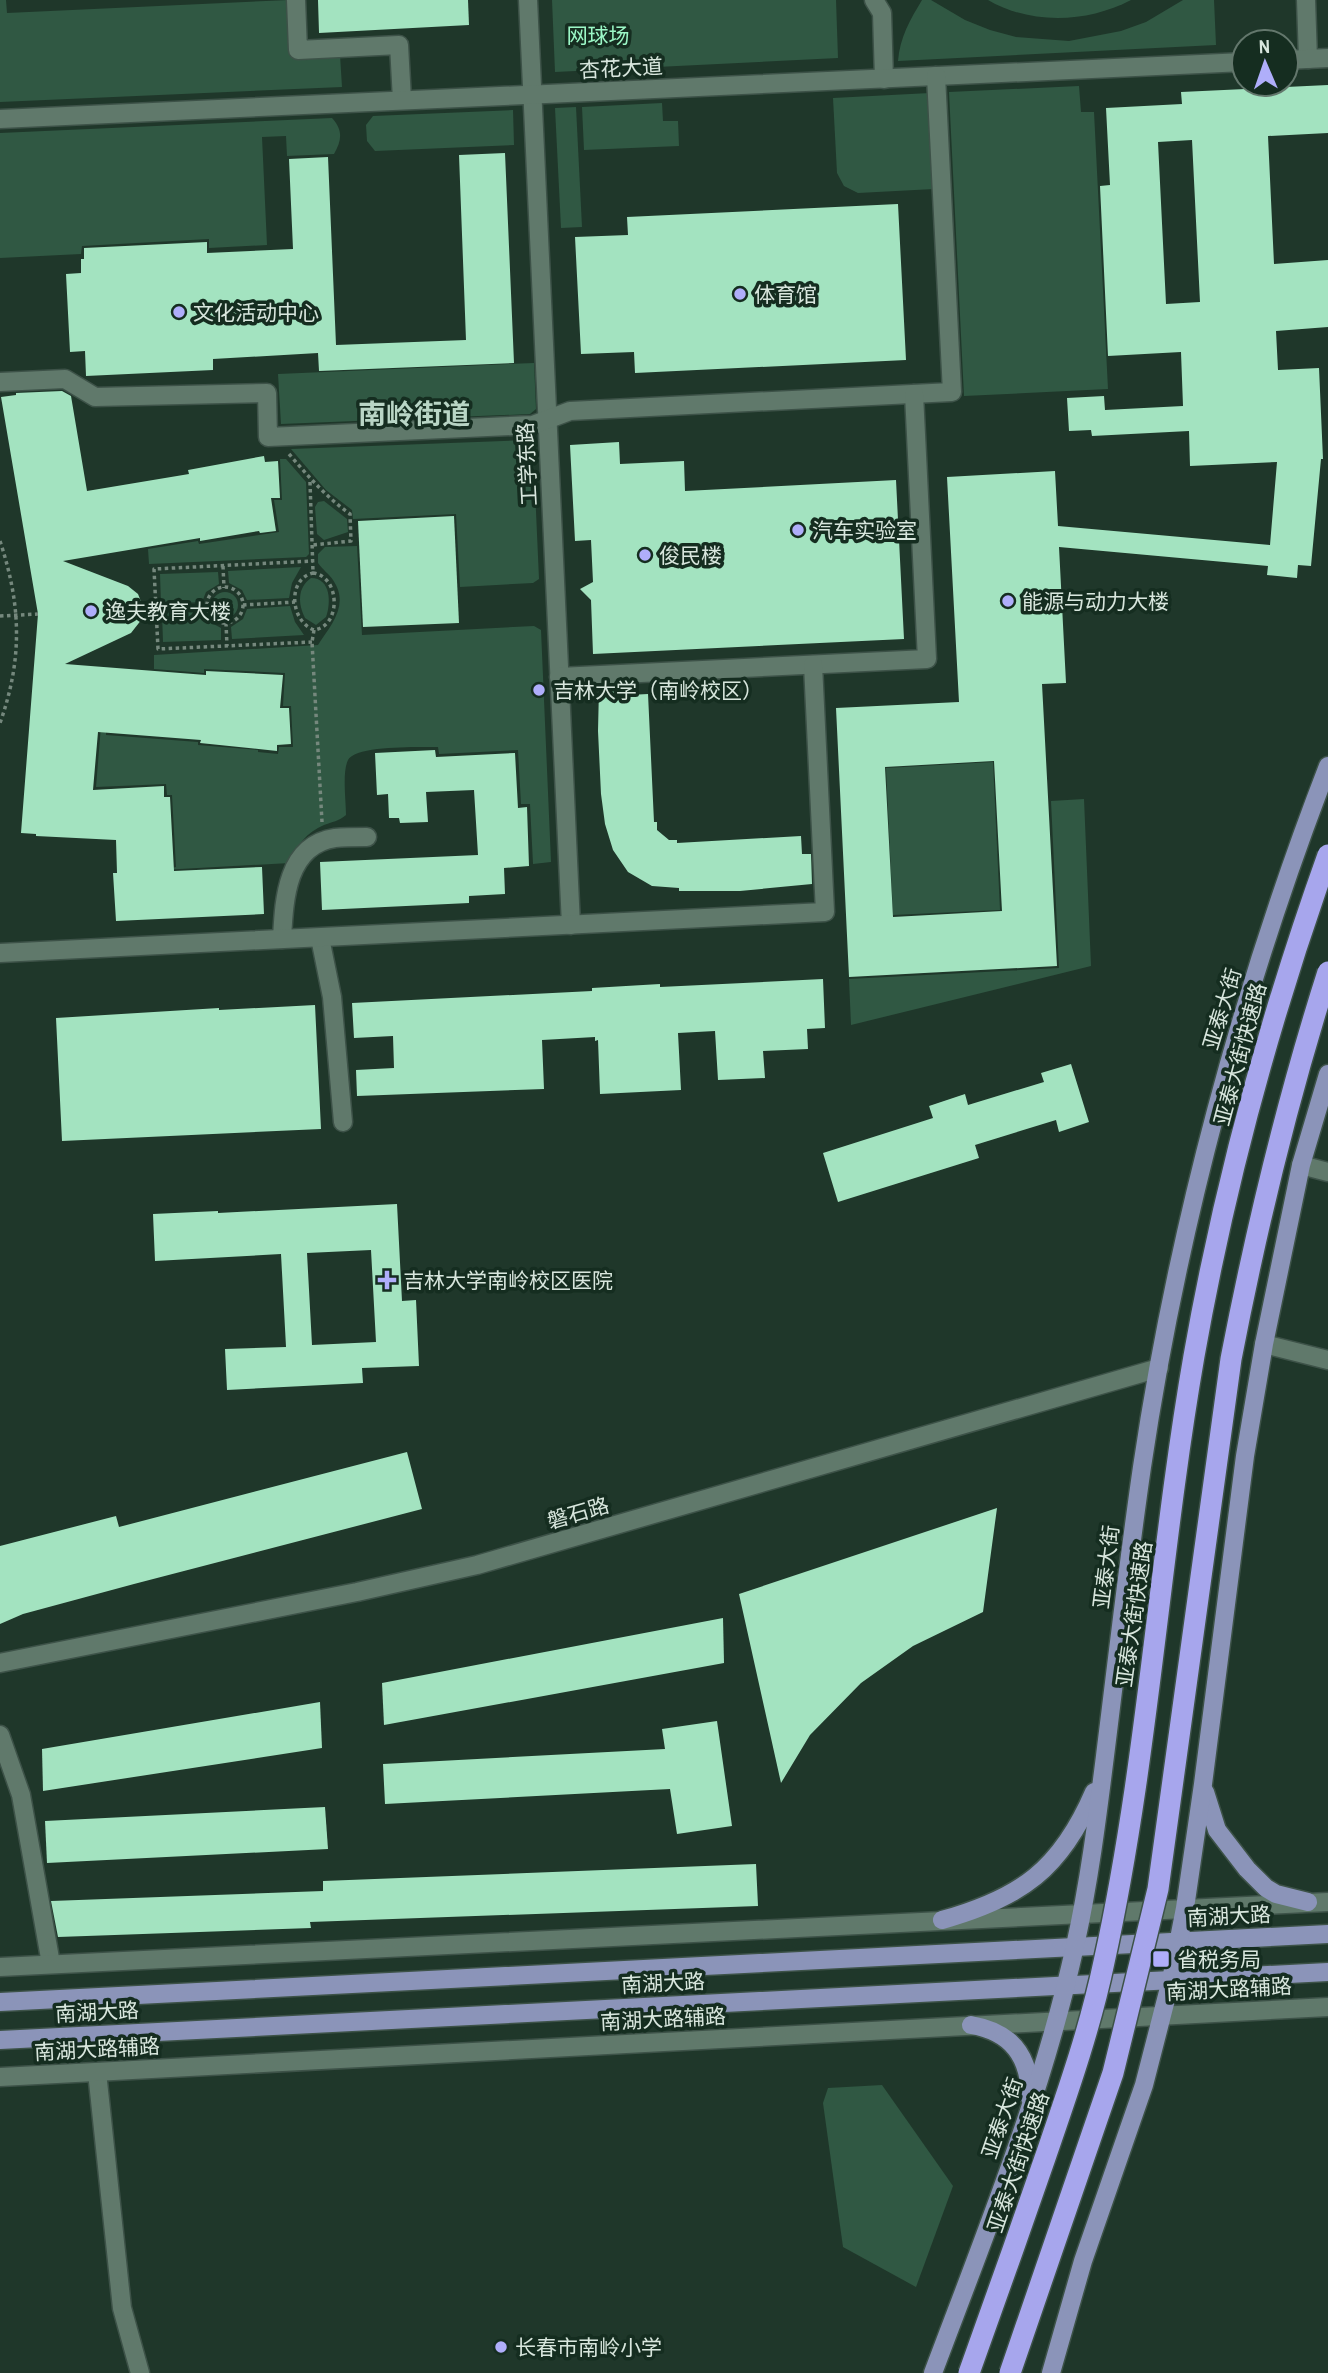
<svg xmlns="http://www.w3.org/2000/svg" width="1328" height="2373" font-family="'Archivo Narrow','Noto Sans SC',sans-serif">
<rect width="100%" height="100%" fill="#1f372a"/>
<g fill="#305843">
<polygon points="0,0 6,0 7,13 289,0 291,57 340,55 342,87 0,102"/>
<polygon points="552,0 836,0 838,58 555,72"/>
<path d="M922,0H931L965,20L990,30L1016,37L1069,41L1121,31L1146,22L1183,0H1214L1216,45L898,61C900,37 910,20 922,0Z"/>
<path d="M988,0H1131C1087,23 1031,25 988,0Z"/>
<polygon points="1079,86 1081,112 1094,112 1108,389 964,396 949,92"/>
<polygon points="930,93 934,189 858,193 844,186 837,173 833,98"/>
<polygon points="662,103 663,121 678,121 679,146 584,150 582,107"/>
<polygon points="576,107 582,227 561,228 555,108"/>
<polygon points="513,110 514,145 375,151 367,141 366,125 373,116"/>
<path d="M332,118C343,130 342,140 334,154L287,156L286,136L262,137L267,245L209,248V239L82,246L81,254L0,258V133Z"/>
<polygon points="534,363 536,409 530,414 281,424 278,374"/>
<polygon points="529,440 533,444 539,579 533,583 460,587 456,514 353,519 352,510 326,490 291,449"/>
<polygon points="280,459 286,459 306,482 309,554 306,557 149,564 148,549 198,541 199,544 279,532 274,500 282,500"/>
<polygon points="324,501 347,519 348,532 324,540 317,534 315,507 318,502"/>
<path d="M357,546L362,635L534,626L541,630L551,862L533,864L530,804H521L518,750L439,754L438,747C421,747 355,745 348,760C342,772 346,801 346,815C339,821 332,822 324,825C307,832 296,846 290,863L162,870L176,867L172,795H167L166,784L96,787L101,726H106V735L198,742V745L258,750V752L278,754L279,747H293L291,706H283L285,673L204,669V673L154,669V655L318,645C331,625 350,605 333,580C329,574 323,570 318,563V554L325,547Z"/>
<polygon points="301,567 292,583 289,598 247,600 242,590 229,583 228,571"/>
<polygon points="218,572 219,584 206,592 202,602 161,604 160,574"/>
<path d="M311,578C331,578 331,603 326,617L316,625L305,618C298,604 297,588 311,578Z"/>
<circle cx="225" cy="605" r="13"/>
<polygon points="290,606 295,622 304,635 232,639 231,627 243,619 247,609"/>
<polygon points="203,611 208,621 221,628 221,640 163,642 162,613"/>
<polygon points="993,762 1000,910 893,915 886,768"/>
<polygon points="1084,799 1091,966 851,1025 849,979 1059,968 1051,801"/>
<polygon points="882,2085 953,2186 916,2287 843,2247 823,2103 828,2088"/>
</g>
<g fill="#a3e3c0" fill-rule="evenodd">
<polygon points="318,0 468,0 469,25 319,33"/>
<path d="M1328,85V133L1268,136L1274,264L1328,260V327L1276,331L1278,370L1319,368L1323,459H1321L1311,566L1298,565L1297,578L1267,575L1268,566L1059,547L1066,683L1042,684L1057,966L849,977L836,708L959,702L947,477L1055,471L1058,526L1270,545L1277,462L1190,466L1189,431L1092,436L1091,430L1069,431L1067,398L1104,396L1105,410L1183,406L1181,352L1108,356L1100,186L1110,185L1106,108L1182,104L1181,92ZM1192,140L1200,302L1166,304L1158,142ZM994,761L1002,911L893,917L885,767Z"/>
<polygon points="505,153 514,363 319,371 318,353 213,359 213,370 86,376 85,351 70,352 66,274 81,273 81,259 84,259 84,248 207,242 207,253 293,249 289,159 328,157 336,345 466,340 459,155"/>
<polygon points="898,204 906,360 635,373 634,352 581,354 575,237 628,235 627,217"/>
<polygon points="62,391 71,396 87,491 189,474 188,470 264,456 265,462 278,461 280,498 271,498 276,531 260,533 259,531 200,541 200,538 63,561 128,586 138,594 144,609 142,619 131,633 65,664 206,675 206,671 283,675 280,708 289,708 291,744 277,745 277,751 200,743 201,740 98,732 93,790 164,786 164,797 170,797 174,871 262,867 264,914 116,921 113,873 117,873 116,840 36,836 36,834 21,833 38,614 1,397 16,395 16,393"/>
<polygon points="619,442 620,464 684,461 685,491 896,480 904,639 593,654 591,600 580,589 593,582 591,540 575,541 570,445"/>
<polygon points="454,516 459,623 363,627 358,521"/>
<polygon points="628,686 629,695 648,694 654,822 657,822 657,830 669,840 677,840 677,843 801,836 802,854 811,854 812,884 740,891 679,891 679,888 652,886 628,872 613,850 605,824 601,794 598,731 599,688"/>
<polygon points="435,750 436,757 515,753 518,808 527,807 529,866 504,868 505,894 469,896 469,903 322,910 320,862 478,855 474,790 426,792 428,822 400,823 399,818 389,818 388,794 377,795 375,753"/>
<polygon points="823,979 825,1028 807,1029 808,1049 763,1051 765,1078 718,1080 715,1031 678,1033 681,1090 600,1094 598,1040 595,1041 595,1037 542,1040 544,1089 357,1096 356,1070 394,1068 393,1036 354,1038 352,1003 592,991 592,988 660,984 660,987"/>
<polygon points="315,1005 321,1129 62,1141 56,1018 219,1008 219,1010"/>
<polygon points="1071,1064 1089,1122 1059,1132 1056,1120 975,1145 979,1158 838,1202 823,1153 933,1118 929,1106 965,1094 968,1105 1044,1082 1041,1073"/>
<path d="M397,1204L402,1301L416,1300L419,1366L362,1368L363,1383L227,1390L225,1349L286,1347L281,1254L155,1261L153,1214L218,1211V1213ZM371,1250L376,1342L312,1345L307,1253Z"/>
<polygon points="407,1452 422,1509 134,1584 23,1614 0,1624 0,1546 116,1516 119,1527"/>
<polygon points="997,1508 983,1612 913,1646 861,1683 810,1735 781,1783 739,1594"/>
<polygon points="723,1618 724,1663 384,1725 382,1683"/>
<polygon points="320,1702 322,1748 43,1791 42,1749"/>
<polygon points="717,1721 732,1826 677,1834 670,1789 385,1804 383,1764 665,1749 662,1729"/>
<polygon points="325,1807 328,1849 47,1863 45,1821"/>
<polygon points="756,1864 758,1906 310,1922 311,1928 58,1937 51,1901 323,1891 323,1881"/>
</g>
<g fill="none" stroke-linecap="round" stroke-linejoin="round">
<g stroke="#3d5248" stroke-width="21">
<g id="minor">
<polyline points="296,0 298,50 399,45 402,100"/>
<polyline points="528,0 571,925"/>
<polyline points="874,0 882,13 884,79"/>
<polyline points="1306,0 1308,59"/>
<polyline points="1286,60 1328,58"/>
<polyline points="0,119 1244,62"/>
<polyline points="0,382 65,379 95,397 267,393 268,437 533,425 570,411 952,392 936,76"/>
<polyline points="559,677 927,659 914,394"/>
<polyline points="320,938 332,997 343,1122"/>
<path d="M282,939C284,901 286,845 335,838C345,837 357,837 367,837"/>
<polyline points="0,953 825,912 813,665"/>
<polyline points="1301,1165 1328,1172"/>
<polyline points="1264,1344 1328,1360"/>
<polyline points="0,1663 357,1592 477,1565 1159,1368"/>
<polyline points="0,1735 21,1795 51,1964"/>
<polyline points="0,1967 1328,1902"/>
<polyline points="97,2072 122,2308 140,2373"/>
<polyline points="0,2077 1328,2007"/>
</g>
</g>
<g stroke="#3d5248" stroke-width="21">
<g id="major">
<polyline points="1205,1792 1217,1830 1247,1869 1266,1888 1276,1894 1308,1902"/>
<path d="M942,1920C1021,1898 1061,1869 1094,1792"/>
<polyline points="0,2002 1328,1934"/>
<path d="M971,2025C1012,2032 1030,2057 1030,2098"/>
<polyline points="0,2040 1328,1972"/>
<path d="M933,2373C986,2232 1043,2092 1075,1946C1089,1883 1097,1820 1105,1756C1117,1660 1128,1563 1142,1467C1177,1231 1242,988 1328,766"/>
<polyline points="1051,2373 1083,2261 1144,2085 1171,1980 1185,1908 1203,1784 1245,1456 1264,1344 1301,1165 1328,1074"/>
</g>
</g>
<g stroke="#75887d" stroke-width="3.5" stroke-dasharray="3.5 3.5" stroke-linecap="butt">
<path d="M289,454C308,476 326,497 350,514L351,541L313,545"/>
<polyline points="310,482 313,572"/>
<path d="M0,541C21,605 23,658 0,723"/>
<polyline points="223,566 224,588"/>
<path d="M313,573C340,576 342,626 314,630C290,621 287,579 313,573Z"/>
<circle cx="225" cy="605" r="18"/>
<polyline points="243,605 295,602"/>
<polyline points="156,609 207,606"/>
<polyline points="0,616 38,614"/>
<polyline points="226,623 227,646"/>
<polyline points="314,630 312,642 322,822"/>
<polyline points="312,642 158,649 154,569 313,561"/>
</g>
<use href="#minor" stroke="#60796b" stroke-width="18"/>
<use href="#major" stroke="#8b94b9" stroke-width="18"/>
<g stroke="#3d5248" stroke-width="24" stroke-linecap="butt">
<g id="highway-bridge">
<path d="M969,2373C995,2301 1020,2230 1045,2158C1067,2094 1090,2029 1104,1962C1148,1763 1159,1557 1194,1356C1224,1186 1270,1017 1328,855"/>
<path d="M1010,2373L1113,2073L1158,1889L1231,1359C1256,1230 1288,1097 1328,972"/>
</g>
</g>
<use href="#highway-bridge" stroke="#a7a6ed" stroke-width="21"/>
</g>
<g fill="#afaefa" stroke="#152d20" stroke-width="2.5">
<circle cx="740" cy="294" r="7"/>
<circle cx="179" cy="312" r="7"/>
<circle cx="798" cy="530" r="7"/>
<circle cx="645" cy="555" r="7"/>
<circle cx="1008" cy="601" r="7"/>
<circle cx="91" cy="611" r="7"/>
<circle cx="539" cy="690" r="7"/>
<path d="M383.5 1269.5h7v7h7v7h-7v7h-7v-7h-7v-7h7z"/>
<rect x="1152" y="1950" width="18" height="18" rx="3.5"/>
<circle cx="501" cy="2347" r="7"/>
</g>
<g text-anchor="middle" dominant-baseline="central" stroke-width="7" stroke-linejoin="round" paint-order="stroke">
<g font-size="21" fill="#9bf7c6" stroke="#152d20">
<text x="598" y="35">网球场</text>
</g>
<g font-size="21" fill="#d8e6dd" stroke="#152d20">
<text transform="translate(621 68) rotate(-3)">杏花大道</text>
<text transform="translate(527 464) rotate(-93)">工学东路</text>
<text transform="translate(1222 1009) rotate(-73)">亚泰大街</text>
<text transform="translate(1240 1054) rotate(-75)">亚泰大街快速路</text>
<text transform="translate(578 1513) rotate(-16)">磐石路</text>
<text transform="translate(1106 1567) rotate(-83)">亚泰大街</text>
<text transform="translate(1134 1614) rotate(-82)">亚泰大街快速路</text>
<text transform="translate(1229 1916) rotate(-3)">南湖大路</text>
<text transform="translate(663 1983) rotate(-3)">南湖大路</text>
<text transform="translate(1229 1989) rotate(-3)">南湖大路辅路</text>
<text transform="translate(97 2012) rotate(-3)">南湖大路</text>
<text transform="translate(663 2019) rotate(-3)">南湖大路辅路</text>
<text transform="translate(97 2049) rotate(-3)">南湖大路辅路</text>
<text transform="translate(1002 2118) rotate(-71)">亚泰大街</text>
<text transform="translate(1018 2162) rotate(-71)">亚泰大街快速路</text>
</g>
<g font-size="21" fill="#d8e6dd" stroke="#152d20" text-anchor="start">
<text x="754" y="294">体育馆</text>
<text x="193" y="312">文化活动中心</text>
<text x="812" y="530">汽车实验室</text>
<text x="659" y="555">俊民楼</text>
<text x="1022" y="601">能源与动力大楼</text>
<text x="105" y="611">逸夫教育大楼</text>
<text x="553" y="690">吉林大学（南岭校区）</text>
<text x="403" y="1280">吉林大学南岭校区医院</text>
<text x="1177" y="1959">省税务局</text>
<text x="515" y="2347">长春市南岭小学</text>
</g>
<g font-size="28" font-weight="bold" fill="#b9d5c5" stroke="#152d20">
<text x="414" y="414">南岭街道</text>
</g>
</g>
<g transform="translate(1265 63) rotate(358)"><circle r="33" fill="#152d20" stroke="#63776c" stroke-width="2"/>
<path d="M0-5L12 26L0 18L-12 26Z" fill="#afaefa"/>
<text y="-10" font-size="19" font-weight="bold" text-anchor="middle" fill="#d8e6dd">N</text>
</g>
</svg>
